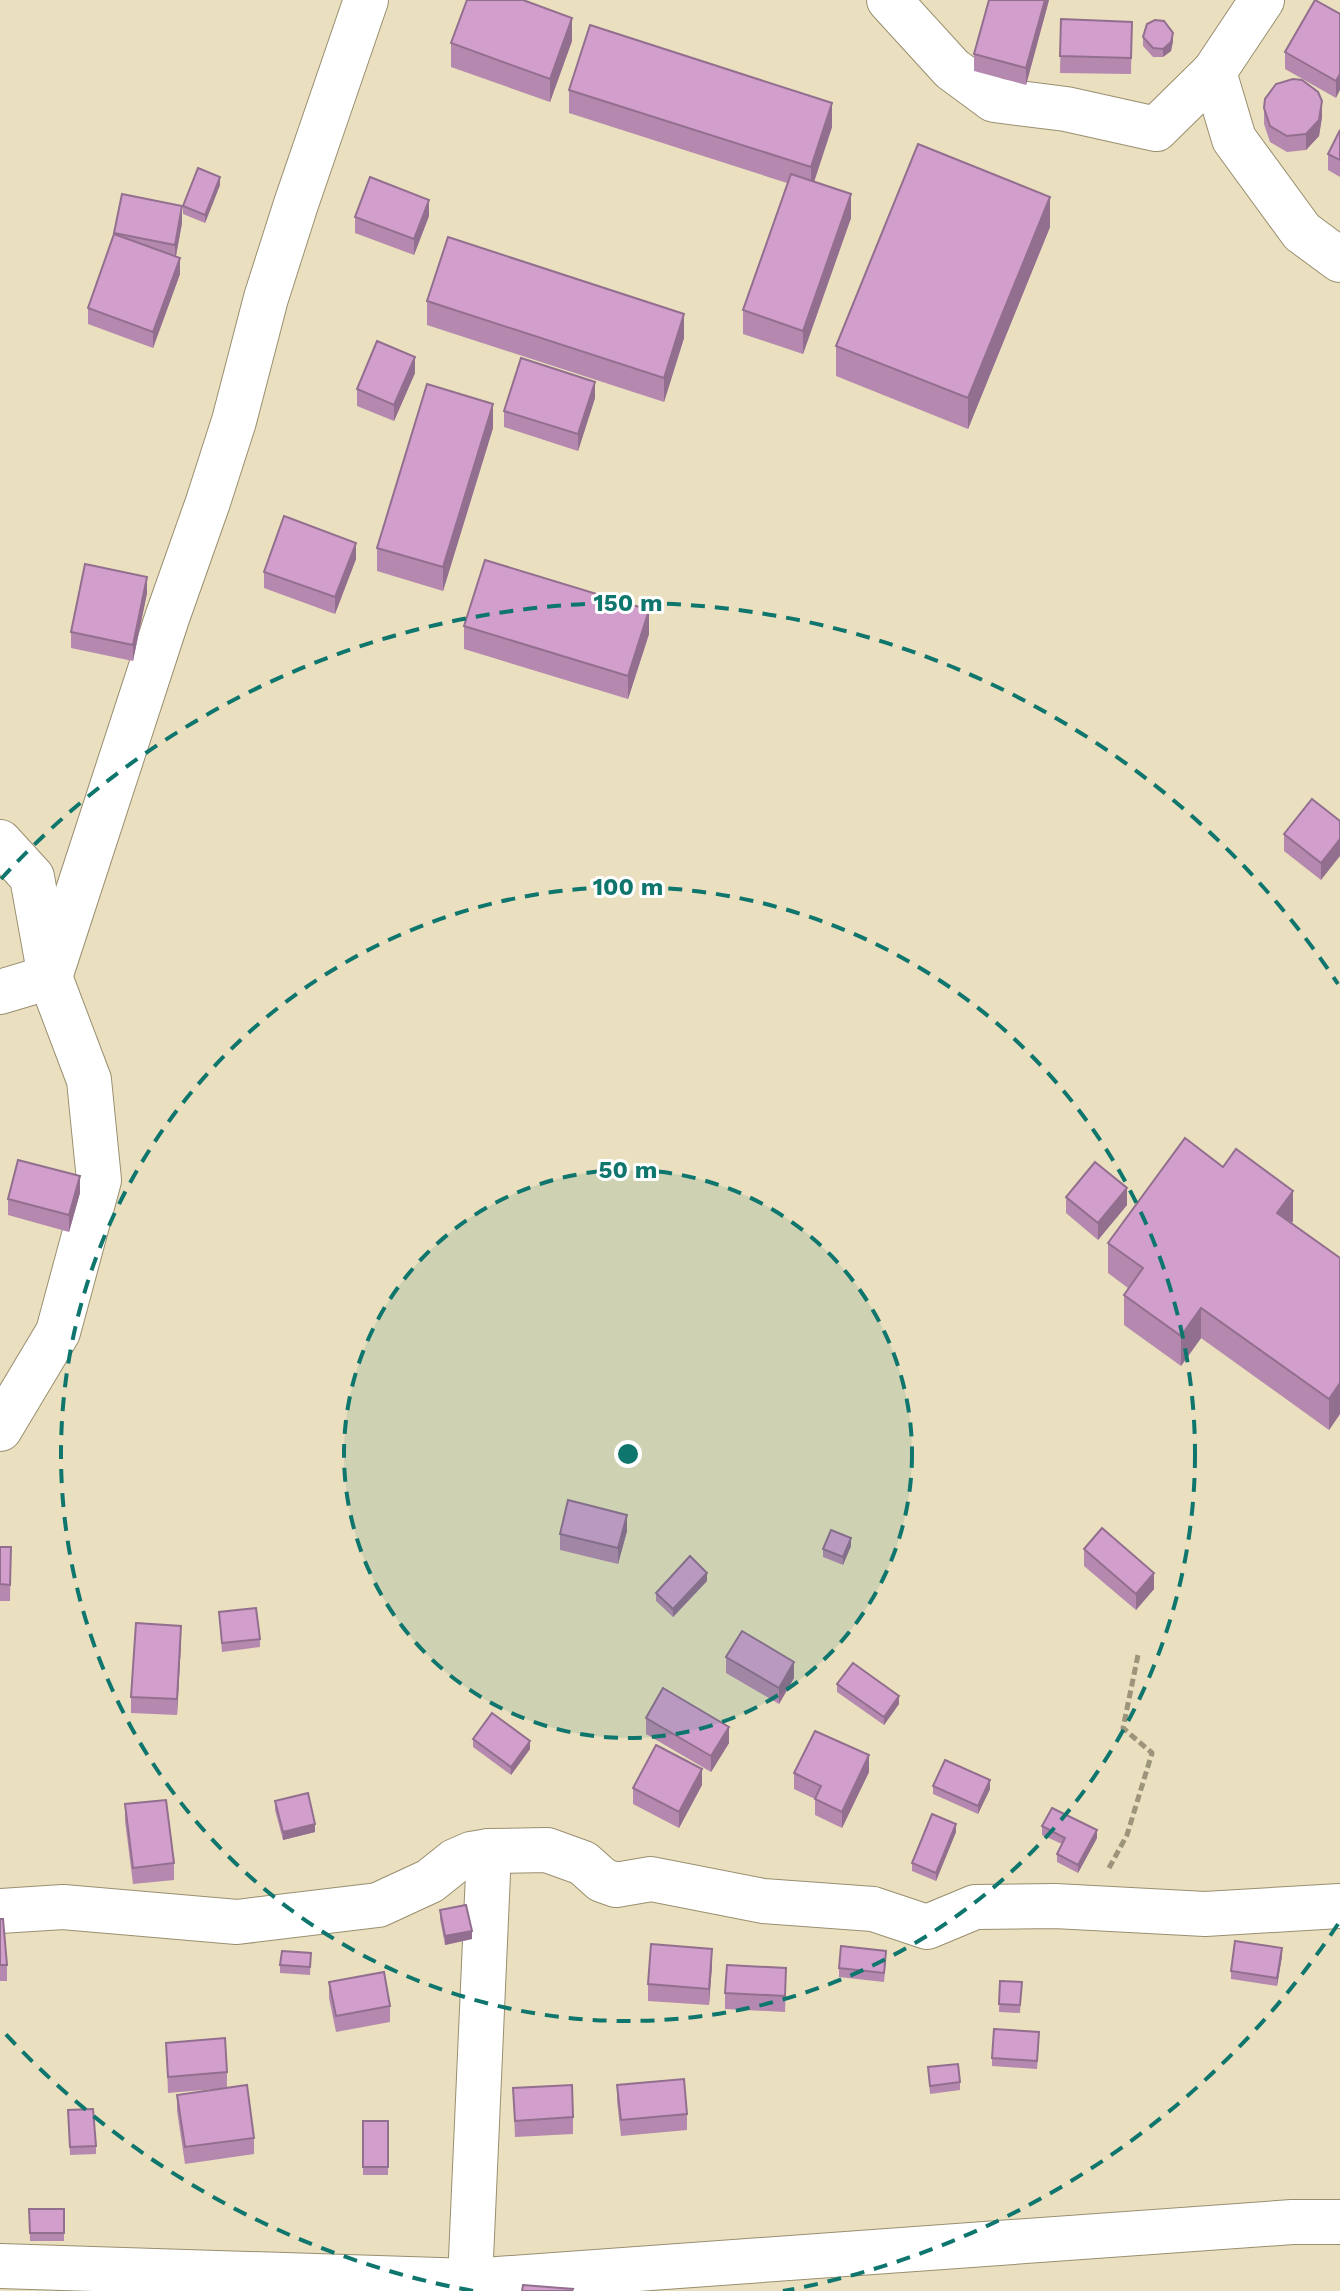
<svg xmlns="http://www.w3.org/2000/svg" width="1340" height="2291" font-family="'Work Sans',sans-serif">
<rect width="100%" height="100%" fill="#eadfbe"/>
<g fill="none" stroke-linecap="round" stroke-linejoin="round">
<g stroke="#998f70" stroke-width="46">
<g id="minor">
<polyline points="889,0 952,69 994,100 1066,109 1156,129 1214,72 1234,139 1302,232 1340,260"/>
<polyline points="1214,72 1262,0"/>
<polyline points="0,842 32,877 50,977 89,1080 99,1180 58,1332 0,1429"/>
<polyline points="0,992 50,977 167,618 208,502 234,421 266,298 296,204 366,0"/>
<polyline points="0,1911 63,1907 237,1922 378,1905 430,1881 455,1861 471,1854 489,1851 547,1850 583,1863 602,1880 616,1885 651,1879 763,1901 873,1909 927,1927 975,1907 1055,1906 1205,1914 1340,1906"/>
<polyline points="0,2266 470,2281 1292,2222 1340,2222"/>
<polyline points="470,2281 489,1851"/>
</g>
</g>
<polyline stroke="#9c947b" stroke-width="5" stroke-dasharray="8 4" stroke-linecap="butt" points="1109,1868 1127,1835 1152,1753 1123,1728 1138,1655"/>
<use href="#minor" stroke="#fff" stroke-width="44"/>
</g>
<g fill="#b589af">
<polygon points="1049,0 1026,85 974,71 974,54"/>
<polygon points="1340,14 1336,98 1285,69 1285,52"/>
<polygon points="1061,19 1132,22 1131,74 1060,73"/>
<polygon points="1143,37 1173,41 1171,51 1163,57 1153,57 1143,46"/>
<polygon points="572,41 550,102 451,67 451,43"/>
<polygon points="569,90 832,127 814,182 851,218 803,354 743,334 743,310 787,183 569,113"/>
<polygon points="1264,108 1322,117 1319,136 1306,150 1287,152 1270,142 1264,124"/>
<polygon points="1340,130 1340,177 1328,170 1328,154"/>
<polygon points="220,185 205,223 183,214 183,206"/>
<polygon points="122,194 182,223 176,256 180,274 153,348 88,324 88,308 114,234"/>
<polygon points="429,216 414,255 355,233 355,217"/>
<polygon points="1050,227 968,429 836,376 836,346"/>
<polygon points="427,301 684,338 664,402 427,325"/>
<polygon points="415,373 394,421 357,406 357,389"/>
<polygon points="595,398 578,451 504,427 504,411"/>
<polygon points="493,428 443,591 377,571 377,548"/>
<polygon points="356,559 335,614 264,588 264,572"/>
<polygon points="147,593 133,661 71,648 71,632"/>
<polygon points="464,626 649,634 628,699 464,649"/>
<polygon points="1340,821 1321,880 1284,851 1284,834"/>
<polygon points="80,1193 69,1232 8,1215 8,1199"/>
<polygon points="1066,1197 1127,1205 1098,1240 1066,1213"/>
<polygon points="1293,1221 1292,1223 1340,1258 1340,1414 1329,1430 1201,1338 1181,1366 1124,1325 1124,1295 1128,1288 1108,1273 1108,1243"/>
<polygon points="627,1531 618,1564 560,1550 560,1534"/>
<polygon points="851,1546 843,1565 823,1557 823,1549"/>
<polygon points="0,1547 11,1547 10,1601 0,1601"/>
<polygon points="1084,1549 1154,1589 1136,1610 1084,1566"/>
<polygon points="707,1581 673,1617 656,1601 656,1593"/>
<polygon points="219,1612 260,1639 260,1647 222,1652"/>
<polygon points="181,1642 177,1715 131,1713 131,1697"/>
<polygon points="726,1657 794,1678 779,1704 726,1673"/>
<polygon points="837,1684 899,1704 884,1725 837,1692"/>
<polygon points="646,1718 729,1743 711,1772 646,1734"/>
<polygon points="473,1739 530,1749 511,1775 473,1747"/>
<polygon points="869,1772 842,1828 815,1815 815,1799 794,1789 794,1773"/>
<polygon points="702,1785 679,1828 633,1804 633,1788"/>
<polygon points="933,1786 990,1789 978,1814 933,1794"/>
<polygon points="275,1801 315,1832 283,1840 275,1810"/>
<polygon points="125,1804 174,1863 174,1880 133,1884 125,1821"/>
<polygon points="1042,1826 1097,1838 1078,1873 1057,1862 1057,1854 1062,1844 1042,1835"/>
<polygon points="956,1832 936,1881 912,1871 912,1863"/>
<polygon points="440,1910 472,1939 445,1945 440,1919"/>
<polygon points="0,1919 7,1965 7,1981 0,1981"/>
<polygon points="311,1953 310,1975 280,1973 280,1965"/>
<polygon points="1282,1956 1277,1986 1231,1979 1231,1971"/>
<polygon points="886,1959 884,1982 839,1977 839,1968"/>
<polygon points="712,1965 709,2005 648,2001 648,1984"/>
<polygon points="1000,1981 1022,1982 1020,2013 999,2012"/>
<polygon points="329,1982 390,2006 390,2022 336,2032 329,1998"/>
<polygon points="786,1985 785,2012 725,2009 725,1993"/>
<polygon points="1039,2040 1037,2069 992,2066 992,2058"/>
<polygon points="166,2043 227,2072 227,2088 168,2093"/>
<polygon points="928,2067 960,2082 960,2090 930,2094"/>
<polygon points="617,2085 687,2114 687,2130 621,2136 617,2101"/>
<polygon points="513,2088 573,2117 573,2134 515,2137"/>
<polygon points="177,2095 254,2138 254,2154 185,2164 177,2111"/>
<polygon points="68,2110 96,2146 96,2154 70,2155"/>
<rect x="363" y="2121" width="25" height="54"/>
<polygon points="29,2209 64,2209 64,2241 30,2241"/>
</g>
<g fill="#936f8f">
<polygon points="1045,0 1049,0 1026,85 1026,68"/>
<polygon points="572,18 572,41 550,102 550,79"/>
<polygon points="1173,33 1173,41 1171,51 1163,57 1163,49"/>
<polygon points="1340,74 1340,90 1336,98 1336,81"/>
<polygon points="1322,101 1322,117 1319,136 1306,150 1306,134"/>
<polygon points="832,103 832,127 811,191 811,167"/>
<polygon points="220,177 220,185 205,223 205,215"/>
<polygon points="851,194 851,218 803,354 803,331"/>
<polygon points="1050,197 1050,227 968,429 968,398"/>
<polygon points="429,200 429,216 414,255 414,239"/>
<polygon points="182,206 182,223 175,261 175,245"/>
<polygon points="180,258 180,274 153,348 153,332"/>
<polygon points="684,314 684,338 664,402 664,378"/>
<polygon points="415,357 415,373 394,421 394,405"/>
<polygon points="595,382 595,398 578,451 578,434"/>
<polygon points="493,404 493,428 443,591 443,567"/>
<polygon points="356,543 356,559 335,614 335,597"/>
<polygon points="147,577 147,593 133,661 133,645"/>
<polygon points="649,610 649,634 628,699 628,676"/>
<polygon points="1340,839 1340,856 1321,880 1321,863"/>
<polygon points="80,1176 80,1193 69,1232 69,1215"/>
<polygon points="1127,1188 1127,1205 1098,1240 1098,1223"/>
<polygon points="1293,1191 1293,1221 1277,1243 1277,1213"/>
<polygon points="1201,1308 1201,1338 1181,1366 1181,1336"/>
<polygon points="1340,1383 1340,1414 1329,1430 1329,1399"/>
<polygon points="627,1515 627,1531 618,1564 618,1548"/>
<polygon points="851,1538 851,1546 843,1565 843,1557"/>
<polygon points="707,1573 707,1581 673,1617 673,1609"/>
<polygon points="1154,1573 1154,1589 1136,1610 1136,1594"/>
<polygon points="181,1626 181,1642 177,1715 177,1699"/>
<polygon points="794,1662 794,1678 779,1704 779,1688"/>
<polygon points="899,1696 899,1704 884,1725 884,1717"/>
<polygon points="729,1727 729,1743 711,1772 711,1756"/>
<polygon points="530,1741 530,1749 511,1775 511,1767"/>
<polygon points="869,1755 869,1772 842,1828 842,1812"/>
<polygon points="702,1769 702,1785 679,1828 679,1812"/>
<polygon points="990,1780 990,1789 978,1814 978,1806"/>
<polygon points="315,1824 315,1832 283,1840 283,1832"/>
<polygon points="956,1824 956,1832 936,1881 936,1873"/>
<polygon points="1097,1830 1097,1838 1078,1873 1078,1865"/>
<polygon points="472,1931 472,1939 445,1945 445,1936"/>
<polygon points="1282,1948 1282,1956 1277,1986 1277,1978"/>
<polygon points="712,1949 712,1965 709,2005 709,1989"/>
</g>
<g fill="#d29fcc" stroke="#936f8f" stroke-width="2">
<polygon points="467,0 523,0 572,18 550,79 451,43"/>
<polygon points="989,0 1045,0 1026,68 974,54"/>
<polygon points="1315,0 1340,14 1340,74 1336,81 1285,52"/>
<polygon points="1061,19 1132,22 1131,58 1060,56"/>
<polygon points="1155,20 1164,21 1173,33 1171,42 1163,49 1153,48 1143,37 1147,24"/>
<polygon points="590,25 832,103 811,167 569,90"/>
<polygon points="1293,79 1302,80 1318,92 1322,101 1319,120 1306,134 1287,136 1270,126 1264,108 1265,99 1276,84"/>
<polygon points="1340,130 1340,160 1328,154"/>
<polygon points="918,144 1050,197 968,398 836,346"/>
<polygon points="198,168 220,177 205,215 183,206"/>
<polygon points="791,174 851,194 803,331 743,310"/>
<polygon points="370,177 429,200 414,239 355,217"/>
<polygon points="122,194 182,206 175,245 114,233"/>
<polygon points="114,234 180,258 153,332 88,308"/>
<polygon points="448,237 684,314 664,378 427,301"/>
<polygon points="377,341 415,357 394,405 357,389"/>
<polygon points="521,358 595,382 578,434 504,411"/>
<polygon points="427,384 493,404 443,567 377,548"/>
<polygon points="284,516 356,543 335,597 264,572"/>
<polygon points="485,560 649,610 628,676 464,626"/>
<polygon points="85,564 147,577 133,645 71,632"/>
<polygon points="1312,799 1340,821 1340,839 1321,863 1284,834"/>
<polygon points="1185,1138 1223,1167 1236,1149 1293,1191 1277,1213 1340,1258 1340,1383 1329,1399 1201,1308 1181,1336 1124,1295 1143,1268 1108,1243"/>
<polygon points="18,1160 80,1176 69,1215 8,1199"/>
<polygon points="1095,1162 1127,1188 1098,1223 1066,1197"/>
<polygon points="568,1500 627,1515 618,1548 560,1534"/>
<polygon points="1102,1528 1154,1573 1136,1594 1084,1549"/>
<polygon points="831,1530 851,1538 843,1557 823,1549"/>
<polygon points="0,1547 11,1547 10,1585 0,1584"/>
<polygon points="690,1556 707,1573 673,1609 656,1593"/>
<polygon points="256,1608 260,1639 222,1643 219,1612"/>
<polygon points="136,1623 181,1626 177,1699 131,1697"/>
<polygon points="742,1631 794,1662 779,1688 726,1657"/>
<polygon points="853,1663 899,1696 884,1717 837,1684"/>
<polygon points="663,1688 729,1727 711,1756 646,1718"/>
<polygon points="492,1713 530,1741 511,1767 473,1739"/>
<polygon points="815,1731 869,1755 842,1812 815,1799 821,1786 794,1773"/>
<polygon points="656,1745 702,1769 679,1812 633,1788"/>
<polygon points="945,1760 990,1780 978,1806 933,1786"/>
<polygon points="308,1793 315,1824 283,1832 275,1801"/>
<polygon points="166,1800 174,1863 133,1868 125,1804"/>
<polygon points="1052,1808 1097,1830 1078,1865 1057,1854 1065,1838 1042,1826"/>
<polygon points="932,1814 956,1824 936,1873 912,1863"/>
<polygon points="466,1905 472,1931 445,1936 440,1910"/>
<polygon points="0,1919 3,1919 7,1965 0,1965"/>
<polygon points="1235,1941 1282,1948 1277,1978 1231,1971"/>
<polygon points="651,1944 712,1949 709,1989 648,1984"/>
<polygon points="841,1946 886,1951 884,1973 839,1968"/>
<polygon points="282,1951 311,1953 310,1967 280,1965"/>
<polygon points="727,1965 786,1968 785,1996 725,1993"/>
<polygon points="384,1972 390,2006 336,2016 329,1982"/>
<polygon points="1000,1981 1022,1982 1020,2005 999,2004"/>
<polygon points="994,2029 1039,2032 1037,2061 992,2058"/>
<polygon points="225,2038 227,2072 168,2077 166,2043"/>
<polygon points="958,2064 960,2082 930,2086 928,2067"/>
<polygon points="684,2079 687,2114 621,2120 617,2085"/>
<polygon points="247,2085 254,2138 185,2147 177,2095"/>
<polygon points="572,2085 573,2117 515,2121 513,2088"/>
<polygon points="93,2109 96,2146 70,2147 68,2110"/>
<rect x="363" y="2121" width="25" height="46"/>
<polygon points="29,2209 64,2209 64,2233 30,2233"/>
<polygon points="523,2285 573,2289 572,2291 522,2291"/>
</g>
<circle cx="628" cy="1454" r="284" fill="#0f766e" fill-opacity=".12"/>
<g fill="none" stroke="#0f766e" stroke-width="4" stroke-dasharray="14 10">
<circle cx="628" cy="1454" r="284"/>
<circle cx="628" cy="1454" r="567"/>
<path d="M1338 1924A851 851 0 0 1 783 2291M473 2291A851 851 0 0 1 1 2029M1 879A851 851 0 0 1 1338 984"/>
</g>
<circle cx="628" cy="1454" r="12" fill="#0f766e" stroke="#fff" stroke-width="4"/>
<g font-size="24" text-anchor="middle" font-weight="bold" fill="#0f766e" stroke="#fff" stroke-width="6" stroke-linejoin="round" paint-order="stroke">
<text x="628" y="611">150 m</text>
<text x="628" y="895">100 m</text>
<text x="628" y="1178">50 m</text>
</g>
</svg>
